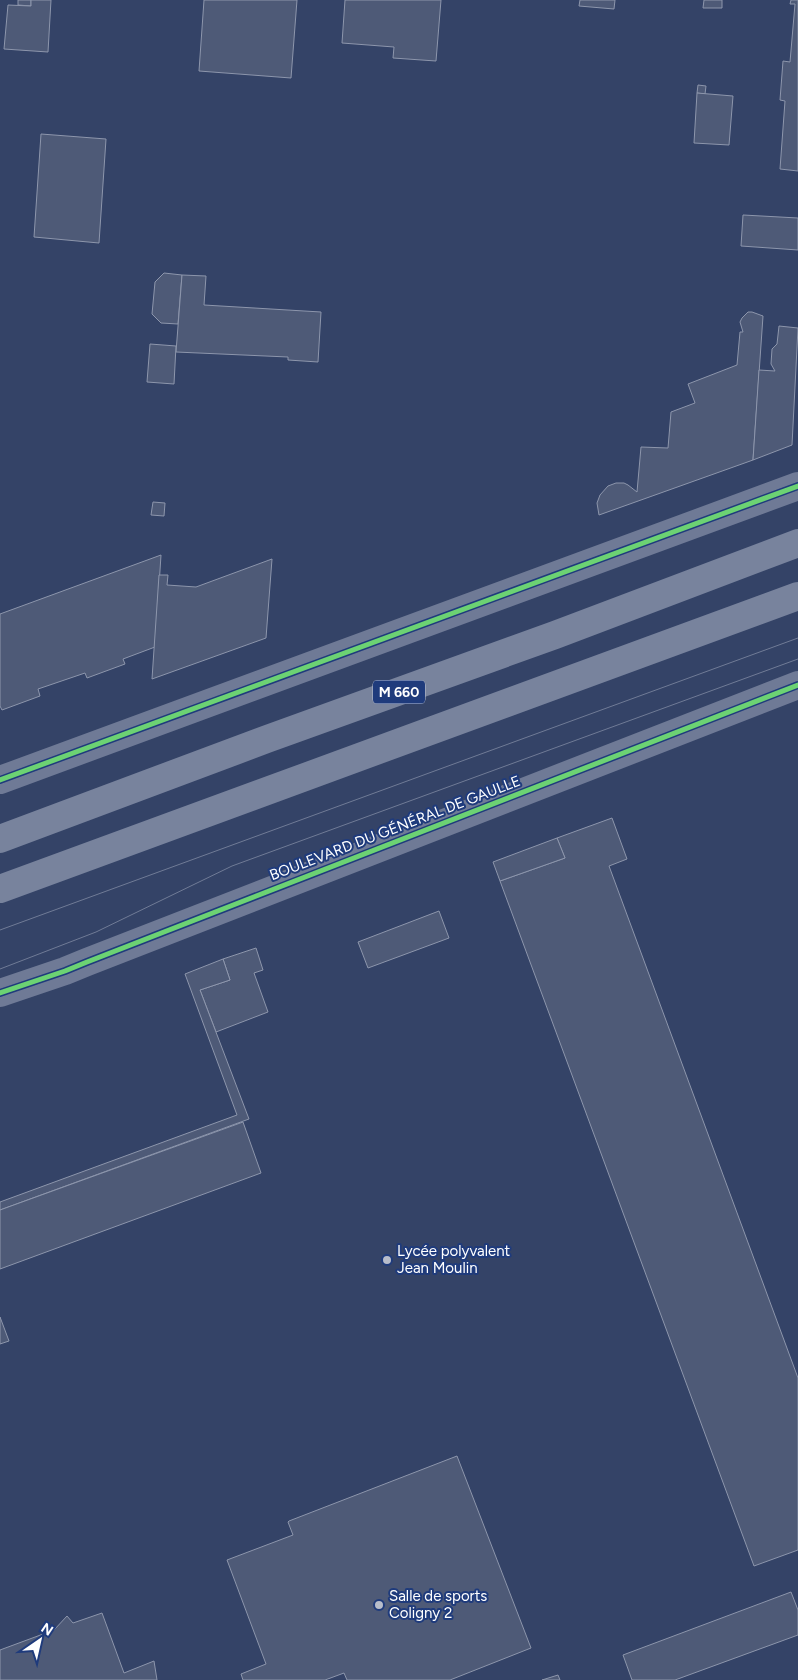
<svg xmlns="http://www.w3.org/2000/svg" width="798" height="1680" font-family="Figtree,sans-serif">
<rect width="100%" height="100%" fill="#344367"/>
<g fill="#4e5a77" stroke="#8d96ac">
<polygon points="18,0 31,0 31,6 18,5"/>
<polygon points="31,0 51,0 48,52 4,49 8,5 31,6"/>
<polygon points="204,0 297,0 291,78 199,71"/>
<polygon points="345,0 441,0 436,61 393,58 394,47 342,43"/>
<polygon points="580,0 615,0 614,9 579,6"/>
<polygon points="704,0 722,0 722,8 703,8"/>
<polygon points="791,0 798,0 798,171 780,169 785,101 780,100 783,61 790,62 795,4 790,4"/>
<polygon points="698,85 706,86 705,94 697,93"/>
<polygon points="697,93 733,96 729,145 694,143"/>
<polygon points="41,134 106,139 99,243 34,237"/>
<polygon points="743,215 798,218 798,250 741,246"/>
<polygon points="164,273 182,275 178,324 161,323 152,314 155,282"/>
<polygon points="182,275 206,276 204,305 321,312 318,362 288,360 288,357 176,352"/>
<polygon points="748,312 752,312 763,316 753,460 599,515 597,503 600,495 608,486 616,483 624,483 628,485 637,492 641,447 668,448 671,412 695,403 688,384 737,365 740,332 743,332 740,322 742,318"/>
<polygon points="779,326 798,328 792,445 753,460 759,370 775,371 771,364 772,349 777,344"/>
<polygon points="150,344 176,346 174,384 147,382"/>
<polygon points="153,502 165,503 164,516 151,515"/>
<polygon points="161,555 155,647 123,659 125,664 87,678 85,673 38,689 40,696 2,710 0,706 0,614"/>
<polygon points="272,559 266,638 152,679 159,575 168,575 167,585 196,587"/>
<polygon points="612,818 627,859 609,866 798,1378 798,1550 754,1566 500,881 565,858 557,838"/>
<polygon points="557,838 565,858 500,881 493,862"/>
<polygon points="439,911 449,938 368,968 358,942"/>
<polygon points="256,948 263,970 254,973 268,1012 216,1032 200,990 230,980 223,959"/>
<polygon points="223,959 230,980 200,990 249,1119 0,1210 0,1202 237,1115 185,974"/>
<polygon points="243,1122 261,1173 0,1269 0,1210"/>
<polygon points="0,1317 9,1341 0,1344"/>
<polygon points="457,1456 531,1648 450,1680 347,1680 344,1673 325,1680 243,1680 241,1674 266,1664 227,1560 293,1535 288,1522 289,1521"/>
<polygon points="791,1592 798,1610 798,1635 675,1680 632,1680 623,1655"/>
<polygon points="102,1613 124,1673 154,1661 157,1680 0,1680 0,1650 54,1630 67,1616 73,1623"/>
<polygon points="558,1675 560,1680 542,1680"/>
</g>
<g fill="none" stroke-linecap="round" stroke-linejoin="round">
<g stroke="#6f7a96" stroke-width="28">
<polyline points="0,780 798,486"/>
<polyline points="0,993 65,971 87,962 798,685"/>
</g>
<g stroke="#78839d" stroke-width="28">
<polyline points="0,839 267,739 555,635 798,543"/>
<polyline points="0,889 798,596"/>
</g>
<g stroke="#707b96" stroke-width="1">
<polyline points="0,930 798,638"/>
<polyline points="0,969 96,932 232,866 798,659"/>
</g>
<g stroke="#1f3b7c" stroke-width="8">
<g id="cycleway">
<polyline points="0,780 798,486"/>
<polyline points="0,993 65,971 87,962 798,685"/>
</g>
</g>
<use href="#cycleway" stroke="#6cd273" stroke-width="5"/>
</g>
<g fill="#b8bdca" stroke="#1f3b7c" stroke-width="2">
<circle cx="387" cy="1260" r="5"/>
<circle cx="379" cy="1605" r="5"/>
</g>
<g text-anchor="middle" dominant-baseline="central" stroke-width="4" stroke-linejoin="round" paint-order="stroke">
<rect fill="#1f3b7c" stroke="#bcc4d8" stroke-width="1" x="373" y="680.5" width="52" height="23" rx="4"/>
<g font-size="14" font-weight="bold" fill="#fff">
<text x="399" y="692">M 660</text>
</g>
<g font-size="15" fill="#fff" stroke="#1f3b7c">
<text transform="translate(395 828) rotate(-21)">BOULEVARD DU GÉNÉRAL DE GAULLE</text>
</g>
<g font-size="15" fill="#fff" stroke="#1f3b7c" text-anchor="start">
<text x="397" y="1251">Lycée polyvalent<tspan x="397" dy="17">Jean Moulin</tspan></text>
<text x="389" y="1596">Salle de sports<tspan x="389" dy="17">Coligny 2</tspan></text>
</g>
</g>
<g transform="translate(40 1640) rotate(34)" stroke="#1f3b7c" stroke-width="4" paint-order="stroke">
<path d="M0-4L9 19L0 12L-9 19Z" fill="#ffffff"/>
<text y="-8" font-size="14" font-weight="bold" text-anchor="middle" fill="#ffffff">N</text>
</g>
</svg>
